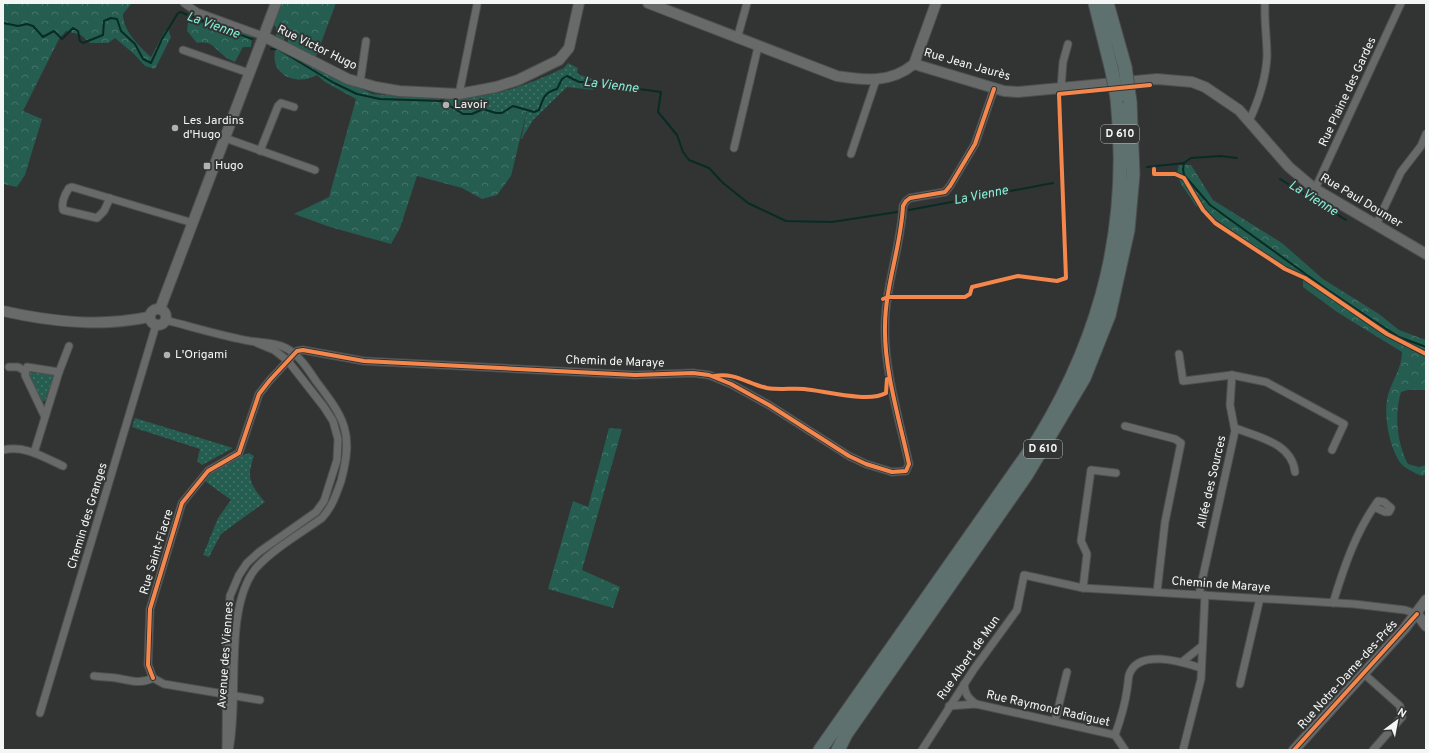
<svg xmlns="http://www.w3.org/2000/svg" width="1429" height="753" font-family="Overpass,sans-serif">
<defs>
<pattern id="grass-dots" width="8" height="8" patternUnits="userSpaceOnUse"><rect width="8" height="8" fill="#255d51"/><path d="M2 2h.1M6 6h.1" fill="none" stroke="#45756b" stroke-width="1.8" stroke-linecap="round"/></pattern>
<pattern id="forest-crowns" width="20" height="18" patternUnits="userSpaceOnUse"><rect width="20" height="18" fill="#255d51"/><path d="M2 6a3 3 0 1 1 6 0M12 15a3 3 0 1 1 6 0" fill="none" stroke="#45756b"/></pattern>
</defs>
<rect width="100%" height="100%" fill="#323333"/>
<g fill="url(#grass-dots)">
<path d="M568,63L578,68L577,72L578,74L595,80L593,90L567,87L533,120L521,140L527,110L512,107L502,114L482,111L472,116H462L448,109L451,105L444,101L446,97C486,101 528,85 564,68Z"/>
<polygon points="31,372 53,375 54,377 45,401 40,401 28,377"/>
<polygon points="135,418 233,448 202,465 197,461 200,449 132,427"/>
<path d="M249,453L254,456C246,479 250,484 265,502L221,534L209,557L203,555L218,518L231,500L205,481C214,468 234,458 249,453Z"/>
</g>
<g fill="url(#forest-crowns)">
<path d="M3,3H132L123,14C123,31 139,46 151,57L165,31L168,29L171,37L155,69L145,66L134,54L115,38L108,43H90L81,35L66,31L59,39L23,111L42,119L25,175L17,187L3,184Z"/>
<polygon points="281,3 336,3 315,59 288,44 288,38 286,36 282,42 276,38 276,27 273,24"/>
<path d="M188,23C213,23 229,27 252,36L251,47H243L235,62C231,60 226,58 223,55C212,46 212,41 197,43L187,31Z"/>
<path d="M278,49L285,50L372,94L440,99L441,104L462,116H472L482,111L502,114L512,107L527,110L511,176L497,195L482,199L462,188L417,176L400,228L391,244L330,227L294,214L329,197L356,99L325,82L317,75C298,86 270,76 275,51Z"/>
<path d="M1179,165H1191L1213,200L1282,243L1323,279L1379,314L1399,330L1426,340V390H1408L1401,392C1394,415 1397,443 1408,464L1419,467L1426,465V474L1422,476C1415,473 1403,468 1399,461C1389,445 1383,414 1388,395C1392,380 1402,368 1402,352L1337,312L1303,287V275L1284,266L1196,206L1181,184L1177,174Z"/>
<polygon points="609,428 622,429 582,570 620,587 613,608 548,589 573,501 588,507"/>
</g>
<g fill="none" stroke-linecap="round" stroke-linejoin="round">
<g stroke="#072c24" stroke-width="2">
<path d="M3,23L18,26L27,24L33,26L43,37L54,31L62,39L73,28L78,31L80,41L83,43L103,35L104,21L111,18L117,19L121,31L135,44L143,59L151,63L162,39L178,13L181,12C204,23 228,30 252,39"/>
<path d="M271,49H278L334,83L357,94L380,99L442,101L463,114H472L483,109L496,113H502L513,106L534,112L539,110C543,98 545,92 557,89L562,79L567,76L579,82H588L661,92L658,112L677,135L683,152L689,160L709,168L723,183L748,203L786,221L832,222L897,212"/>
<polyline points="1184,163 1183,169 1184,175 1210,205 1325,288 1374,321 1399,337 1426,347"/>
<polyline points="1147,167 1184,163 1191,158 1221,156 1237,158"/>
<polyline points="1280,179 1346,220"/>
<polyline points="909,210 1053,183"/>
</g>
<g stroke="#4e4f4f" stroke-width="9">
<g id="street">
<polyline points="184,3 197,12 263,36"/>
<polyline points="737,39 747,3"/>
<polyline points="183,50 249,73"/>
<polyline points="360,83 366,41"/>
<polyline points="1061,88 1063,62 1068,44"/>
<polyline points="459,94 477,5"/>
<path d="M1249,121C1258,102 1266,77 1267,56C1267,38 1264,21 1265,3"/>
<polyline points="225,138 315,170"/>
<polyline points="734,148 758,47"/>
<polyline points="260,151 278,106 281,103 294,107"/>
<polyline points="851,154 876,80"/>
<polyline points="1315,189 1401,3"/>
<path d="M110,198L104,211L97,218L63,210C61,202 65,194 69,188L72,187L193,223"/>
<polyline points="1376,225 1401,172 1421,146 1426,134"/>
<path d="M165,320C193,327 222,336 250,341C263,343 274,342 286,348C299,355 308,369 316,381C345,419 354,433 341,481C336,495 332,507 322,518C301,533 273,549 256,568C223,608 240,698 229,750"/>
<polyline points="1179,354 1183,381 1232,375 1266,382 1344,424 1332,450"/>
<polyline points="9,367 18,367 25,371"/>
<polyline points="59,372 69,346"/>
<polyline points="1125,426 1175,439 1181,443 1165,522 1157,592"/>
<path d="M1235,428C1258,437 1292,443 1295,472"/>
<path d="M3,450C25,445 43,457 63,466"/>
<polyline points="34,453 59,372 27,367 25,375 45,417"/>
<polyline points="1083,588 1087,554 1081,541 1091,470 1116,473"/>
<polyline points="1199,594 1235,431 1230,405 1232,375"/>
<path d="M1333,603C1344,567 1356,531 1378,501L1384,502L1391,508L1389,512H1385L1374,507"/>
<polyline points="1182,662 1202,646"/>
<polyline points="1363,673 1400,706 1402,717 1373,750"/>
<path d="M94,676C101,677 109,677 116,678C130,680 139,685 153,678L164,684L260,700"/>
<path d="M153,678L148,665L150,609L182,503L208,471L239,453L259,394L270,380L297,351L303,350L364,361L635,375L693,373L709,375L731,384L769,405L849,456L866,464L892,472L906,471L909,464C900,422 884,370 885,327C885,286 901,247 903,206L906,201L910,198L945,192L950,186L975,144L994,89"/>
<path d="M964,684C965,694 968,698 976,704"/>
<polyline points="1240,684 1260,598"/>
<polyline points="949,706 976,704 1115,735"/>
<polyline points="40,713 156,325"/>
<polyline points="1055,721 1067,672"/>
<polyline points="226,749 227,643 230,596 239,575 247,563 259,552 316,512 324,501 337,460 338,439 333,421 324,407 288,361 274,350 257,343"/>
<polyline points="922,750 974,669 1017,610 1024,575 1083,588 1354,604 1405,610 1417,614"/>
<path d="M1125,750L1115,735C1120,721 1125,705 1127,690C1128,685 1128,680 1129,675C1138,648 1182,662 1201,668"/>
<polyline points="1183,750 1201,679 1205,595"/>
</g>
</g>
<g stroke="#4e4f4f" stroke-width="12">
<g id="secondary">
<path d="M648,3L837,76C864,80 890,84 914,64L936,3"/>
<polyline points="263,36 348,79 376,87 399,91 459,94 496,87 518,80 559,60 569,48 579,3"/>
<polyline points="914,64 1004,91 1018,92 1157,79 1192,82 1205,87 1239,110 1289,167 1315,189 1426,254"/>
<circle cx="158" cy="317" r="8"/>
<polyline points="160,309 276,3"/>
<path d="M3,311C52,322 100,327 149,317"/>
<polyline points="1417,614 1426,626"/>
<polyline points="1294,750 1405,628 1426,600"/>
</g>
</g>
<g stroke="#4e4f4f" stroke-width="15">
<g id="highway">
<polyline points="1095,3 1112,71"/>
<polyline points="1107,3 1125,67"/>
<path d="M820,750L1039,438C1104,331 1130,222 1117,98"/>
<polyline points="838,750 846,734 1027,474 1084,378 1109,315 1128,230 1133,174 1130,102"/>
</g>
</g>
<use href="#street" stroke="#686969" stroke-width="7"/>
<use href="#secondary" stroke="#686969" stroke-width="10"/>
<use href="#highway" stroke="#5f716e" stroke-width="13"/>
<g stroke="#4e4f4f" stroke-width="15" stroke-linecap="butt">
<g id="highway-bridge">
<polyline points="1125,67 1130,102"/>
<polyline points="1112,71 1117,98"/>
</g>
</g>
<use href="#highway-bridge" stroke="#5f716e" stroke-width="13"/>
<g stroke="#313433" stroke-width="6">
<g id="cycleway">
<polyline points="1154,169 1154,174 1175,174 1184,178 1203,210 1215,223 1285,269 1305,278 1387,334 1426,354"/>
<polyline points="883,299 888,297 965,297 970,294 972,287 1018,276 1057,281 1066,278 1059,94 1150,85"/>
<path d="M714,376C735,372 748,384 767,388C780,390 792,388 804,389C825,391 869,403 886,393L887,379"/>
<path d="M153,678L148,665L150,609L182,503L208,471L239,453L259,394L270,380L297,351L303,350L364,361L635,375L693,373L709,375L731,384L769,405L849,456L866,464L892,472L906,471L909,464C900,422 884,370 885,327C885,286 901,247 903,206L906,201L910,198L945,192L950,186L975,144L994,89"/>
<polyline points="1294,750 1417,614"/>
</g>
</g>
<use href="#cycleway" stroke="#f5874c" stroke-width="4"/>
</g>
<g fill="#b0b1b1" stroke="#313433" stroke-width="1.5">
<circle cx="446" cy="105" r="4"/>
<circle cx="175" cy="128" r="4"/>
<rect x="203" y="162" width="8" height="8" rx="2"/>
<circle cx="167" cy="355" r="4"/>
</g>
<g text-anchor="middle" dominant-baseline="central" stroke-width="4" stroke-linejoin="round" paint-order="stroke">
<g fill="#313433" stroke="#babbbb" stroke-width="1">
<rect x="1101" y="125" width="38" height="18" rx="3"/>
<rect x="1024" y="440" width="38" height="18" rx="3"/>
</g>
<g font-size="11" font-weight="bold" fill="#f4f5f5">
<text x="1120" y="134">D 610</text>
<text x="1043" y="449">D 610</text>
</g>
<g font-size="12" fill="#f4f5f5" stroke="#313433">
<text transform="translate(317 48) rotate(26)">Rue Victor Hugo</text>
<text transform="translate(967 65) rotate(16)">Rue Jean Jaurès</text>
<text transform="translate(1348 92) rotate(-65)">Rue Plaine des Gardes</text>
<text transform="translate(1361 201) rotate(31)">Rue Paul Doumer</text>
<text transform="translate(615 362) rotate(2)">Chemin de Maraye</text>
<text transform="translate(1212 482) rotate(-77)">Allée des Sources</text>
<text transform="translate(88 516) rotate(-73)">Chemin des Granges</text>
<text transform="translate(157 552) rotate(-73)">Rue Saint-Fiacre</text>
<text transform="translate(1221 585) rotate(4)">Chemin de Maraye</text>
<text transform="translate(226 655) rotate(-86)">Avenue des Viennes</text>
<text transform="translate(969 658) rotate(-55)">Rue Albert de Mun</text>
<text transform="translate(1348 675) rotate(-48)">Rue Notre-Dame-des-Prés</text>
<text transform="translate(1048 709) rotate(13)">Rue Raymond Radiguet</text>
</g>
<g font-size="12" fill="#f4f5f5" stroke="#313433" text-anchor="start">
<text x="454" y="105">Lavoir</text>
<text x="183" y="121">Les Jardins<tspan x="183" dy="14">d'Hugo</tspan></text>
<text x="215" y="166">Hugo</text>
<text x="175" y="355">L'Origami</text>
</g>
<g font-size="13" font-style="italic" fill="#86f0d8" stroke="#313433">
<text transform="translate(213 26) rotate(20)">La Vienne</text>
<text transform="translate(611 86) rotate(7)">La Vienne</text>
<text transform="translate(981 196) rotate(-11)">La Vienne</text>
<text transform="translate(1313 199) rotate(32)">La Vienne</text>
</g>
</g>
<rect width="1429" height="753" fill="none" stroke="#f4f5f5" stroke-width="8"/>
<g transform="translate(1397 721) rotate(32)" stroke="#313433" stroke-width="3" paint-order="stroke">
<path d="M0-3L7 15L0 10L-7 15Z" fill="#f4f5f5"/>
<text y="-6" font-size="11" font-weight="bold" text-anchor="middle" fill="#f4f5f5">N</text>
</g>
</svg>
